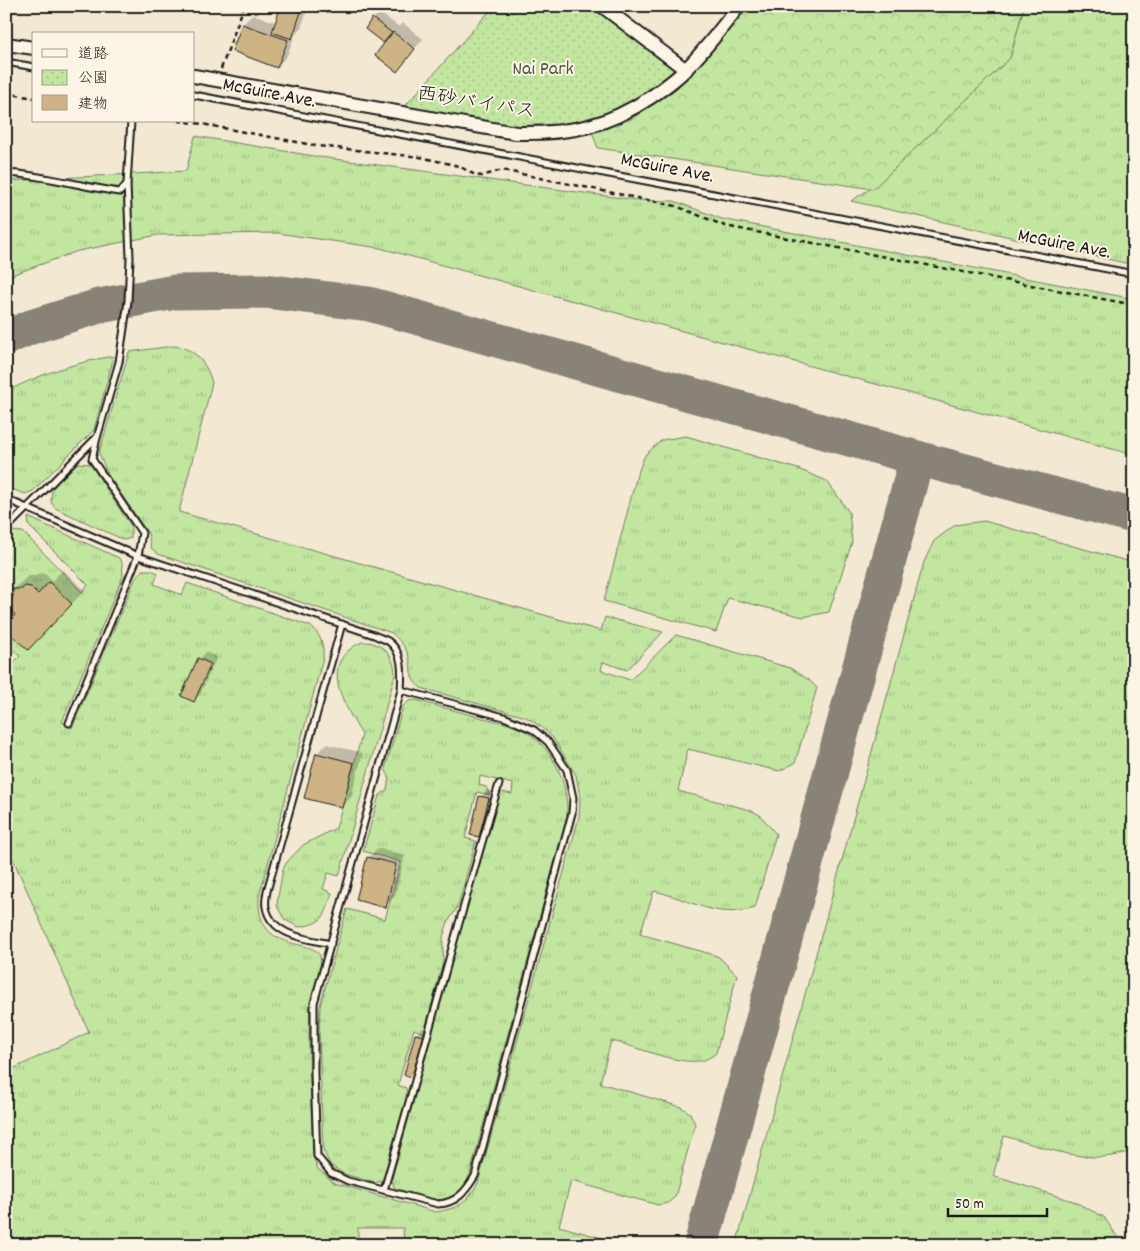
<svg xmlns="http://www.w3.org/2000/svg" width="1140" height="1251" font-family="Dekko,'Klee One',sans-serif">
<defs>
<pattern id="grass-tufts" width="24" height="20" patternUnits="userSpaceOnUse" patternTransform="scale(1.25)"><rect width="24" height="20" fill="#c2e59f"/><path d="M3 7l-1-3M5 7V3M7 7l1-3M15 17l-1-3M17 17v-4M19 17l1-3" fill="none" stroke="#a6c488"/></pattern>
<pattern id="forest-crowns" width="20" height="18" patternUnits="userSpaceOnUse" patternTransform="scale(1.25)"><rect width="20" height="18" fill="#c2e59f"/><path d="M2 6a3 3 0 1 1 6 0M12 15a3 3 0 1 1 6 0" fill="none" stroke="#a6c488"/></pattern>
<pattern id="park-dots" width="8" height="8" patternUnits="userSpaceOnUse" patternTransform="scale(1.25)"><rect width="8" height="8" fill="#c2e59f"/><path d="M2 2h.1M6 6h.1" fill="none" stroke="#a6c488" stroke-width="1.8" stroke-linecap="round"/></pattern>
</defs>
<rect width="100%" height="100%" fill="#f3e8d2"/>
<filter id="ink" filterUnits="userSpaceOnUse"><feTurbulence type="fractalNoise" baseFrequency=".02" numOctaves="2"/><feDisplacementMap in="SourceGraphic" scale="10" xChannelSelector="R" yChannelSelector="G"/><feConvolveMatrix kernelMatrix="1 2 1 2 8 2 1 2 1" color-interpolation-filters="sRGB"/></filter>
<g filter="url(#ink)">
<g fill="url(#grass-tufts)" stroke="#6f805e">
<polygon points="1024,6 1134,6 1134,265 851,201 879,183 1010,58"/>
<polygon points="195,136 320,157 636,200 674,201 722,219 1134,299 1134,455 380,248 277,233 158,235 78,251 6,277 6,181 186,171"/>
<path d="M173,346C194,347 207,363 212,383L179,512L601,631L605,617L663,632L627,670L603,662L601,670L630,680L676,635L790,668L809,680L817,688L795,763L779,771L688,749L678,791L750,810L760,815L776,834L755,908C715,920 691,899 654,891L640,934L711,954L719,957L737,975L716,1053C711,1057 705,1061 699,1061C673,1064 637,1046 611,1041L600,1083L681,1107L690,1113L695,1124L675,1197L668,1203L658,1205L571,1181L559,1226L627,1245H404L403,1228H358V1245H6V1065L9,1071L89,1032L6,843V659L12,664L20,656L6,643V535L10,531L23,532L82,592L88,585L29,526L28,517L119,558L122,563L123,576L62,722L72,728L136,577L142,570H151L158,573L154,584L182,595L187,583L310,626C321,634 324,645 323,658L259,897C256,955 313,937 320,956C324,968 311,994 310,1008C307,1057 312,1107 313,1156L318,1169L335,1183L436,1212C458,1208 467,1204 478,1183L579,817L580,797L576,775L553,738L540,726L526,717L421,688C406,677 414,667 407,652C404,645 398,639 392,633L158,554L151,548L148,533L108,475L99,453L129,352Z"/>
<path d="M114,356L94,430L33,491L25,494L6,487V392C39,374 77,362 114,356Z"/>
<polygon points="686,436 798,469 827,481 849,512 852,542 829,612 803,617 728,598 716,632 604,601 637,475 645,455 662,440"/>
<polygon points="77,463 90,464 131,526 131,538 124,540 55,508 51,502 52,489"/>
<path d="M984,521L1134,563V1149C1096,1169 1043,1147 1004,1136L993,1176L1073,1201L1104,1217L1120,1241L1119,1245H736L924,562L934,541L955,525Z"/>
<path d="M362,642C381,641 395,655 395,675L339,876L328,873L323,889L332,893C325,916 325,923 299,927L285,920L277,906L278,897L283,869L287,862L303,845L336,828L362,735C345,705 316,663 362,642Z"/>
<path d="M415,700C438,706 460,712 483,718C497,721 514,724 527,732C555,752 568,782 567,816L470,1174C454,1213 429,1198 397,1189L394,1187L392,1178L498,795L502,792L512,794L513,784L480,776L479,785L486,787L490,795L477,792L465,838L476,841L458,906L448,922L443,937V962L424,1033L414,1029L398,1085L406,1088L407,1095L384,1176L381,1181L375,1183L344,1174L330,1165L323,1149L319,1032L320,1006L347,909L385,919L401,862L363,851L379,796L387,790L389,777L385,769L403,706L409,701Z"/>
</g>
<polygon fill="url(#forest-crowns)" stroke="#6f805e" points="748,6 1024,6 1010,58 873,189 598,148 592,132 631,119 676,89 691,74"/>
<polygon fill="url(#park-dots)" stroke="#6f805e" points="494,6 602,6 686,70 640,104 548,134 400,112"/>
<g fill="#0003">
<polygon points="282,6 309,6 301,28 295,35 287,56 277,66 234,50 243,24 253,14 277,23"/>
<polygon points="379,12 399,27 403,23 423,39 396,70 389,38 366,28"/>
<polygon points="63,570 85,590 41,635 17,614 14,589 28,576 36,576 39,573 45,574 52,581"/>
<polygon points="206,652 217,657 200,694 194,701 200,659"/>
<polygon points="327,744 363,753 351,797 342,807 317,753"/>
<polygon points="487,790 494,792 485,829 479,835 481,797"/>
<polygon points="378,848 405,855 395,896 385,906 368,858"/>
<polygon points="423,1028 429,1030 418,1070 411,1076 416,1034"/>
</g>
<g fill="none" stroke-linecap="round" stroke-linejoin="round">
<g stroke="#888277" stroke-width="35">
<polyline points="6,338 31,327 99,306 175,292 265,291 369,304 917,458 1134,516"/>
<polyline points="701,1245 917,458"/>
</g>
</g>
<g fill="#ceb484" stroke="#1c1c1c">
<polygon points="281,6 303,6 292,39 272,32"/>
<polygon points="372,18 392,33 383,43 365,29"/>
<polygon points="242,24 288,40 277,68 232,51"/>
<polygon points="393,32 415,49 397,72 375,55"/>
<polygon points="49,582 72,604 28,650 6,630 6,624 15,615 8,607 8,602 13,597 13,589 22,589 25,586 31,587 38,594"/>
<polygon points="198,658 211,664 194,702 181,696"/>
<polygon points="316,753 354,763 342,808 304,798"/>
<polygon points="479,796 489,798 479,837 470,835"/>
<polygon points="367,857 396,864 386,908 356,900"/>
<polygon points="415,1034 424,1036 412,1077 404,1075"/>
</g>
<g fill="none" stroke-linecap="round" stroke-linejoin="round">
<g stroke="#1c1c1c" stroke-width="9">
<g id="service">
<polyline points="6,62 34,67"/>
<polyline points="194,95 1134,274"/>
<path d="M6,173C45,175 82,187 120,192L127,184L131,121"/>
<path d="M6,499L138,556L374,635C378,637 384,639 388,641C404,652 402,674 401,690L314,1003V1073L317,1156L331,1173L348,1181L438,1204C457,1203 466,1191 475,1176L572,813L573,798L567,770L548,742L534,730L504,717L401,690"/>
<polyline points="6,529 96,438"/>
<polyline points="69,723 138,556 142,533 92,459 97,438 119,362 128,301 130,258 127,184"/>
<path d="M331,944C308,939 271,936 266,907C265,903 266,896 267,891L342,624"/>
<path d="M384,1190C423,1055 459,919 499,784"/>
</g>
</g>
<g stroke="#1c1c1c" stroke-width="16">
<g id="tertiary">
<polyline points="602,6 686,70"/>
<polyline points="6,44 34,48"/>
<path d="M194,76L516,133C570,134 606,127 651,97C664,88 677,79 687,68C706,49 722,27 739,6"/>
</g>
</g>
<g stroke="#1c1c1c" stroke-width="2.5" stroke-dasharray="5 4" stroke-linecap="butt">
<polyline points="221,69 244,6"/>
<polyline points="6,93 34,98"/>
<polyline points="178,121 202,124 318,146 420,157 459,166 475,175 482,176 502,170 676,206 725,226 1134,305"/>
</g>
<use href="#service" stroke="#fcf5e5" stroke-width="5"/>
<use href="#tertiary" stroke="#fcf5e5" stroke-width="12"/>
</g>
</g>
<g text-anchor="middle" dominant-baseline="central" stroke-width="4" stroke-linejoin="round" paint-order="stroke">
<g font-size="20" fill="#4e5843" stroke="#fcf5e5">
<text x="543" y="70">Nai Park</text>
</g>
<g font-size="20" fill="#1c1c1c" stroke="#fcf5e5">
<text transform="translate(269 94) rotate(11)">McGuire Ave.</text>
<text transform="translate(476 104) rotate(9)">西砂バイパス</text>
<text transform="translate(667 169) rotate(11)">McGuire Ave.</text>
<text transform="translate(1064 245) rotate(11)">McGuire Ave.</text>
</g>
</g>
<rect width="1140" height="1251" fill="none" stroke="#fcf5e5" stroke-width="25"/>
<rect x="12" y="12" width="1115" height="1226" fill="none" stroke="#1c1c1c" stroke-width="2" filter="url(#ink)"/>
<rect x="32" y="32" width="162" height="90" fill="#fcf5e5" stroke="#a29e95"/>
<rect x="42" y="49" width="25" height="8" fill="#fcf5e5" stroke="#a29e95"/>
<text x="78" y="58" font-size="15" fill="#1c1c1c">道路</text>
<rect x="42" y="70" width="25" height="15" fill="url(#park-dots)" stroke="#a29e95"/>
<text x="78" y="82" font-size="15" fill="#1c1c1c">公園</text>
<rect x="42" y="95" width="25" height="15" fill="#ceb484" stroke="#a29e95"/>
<text x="78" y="108" font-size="15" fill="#1c1c1c">建物</text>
<path d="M948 1208v8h99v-8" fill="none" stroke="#1c1c1c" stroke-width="2.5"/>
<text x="955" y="1208" font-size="15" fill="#1c1c1c" stroke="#fcf5e5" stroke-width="4" paint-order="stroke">50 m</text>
</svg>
